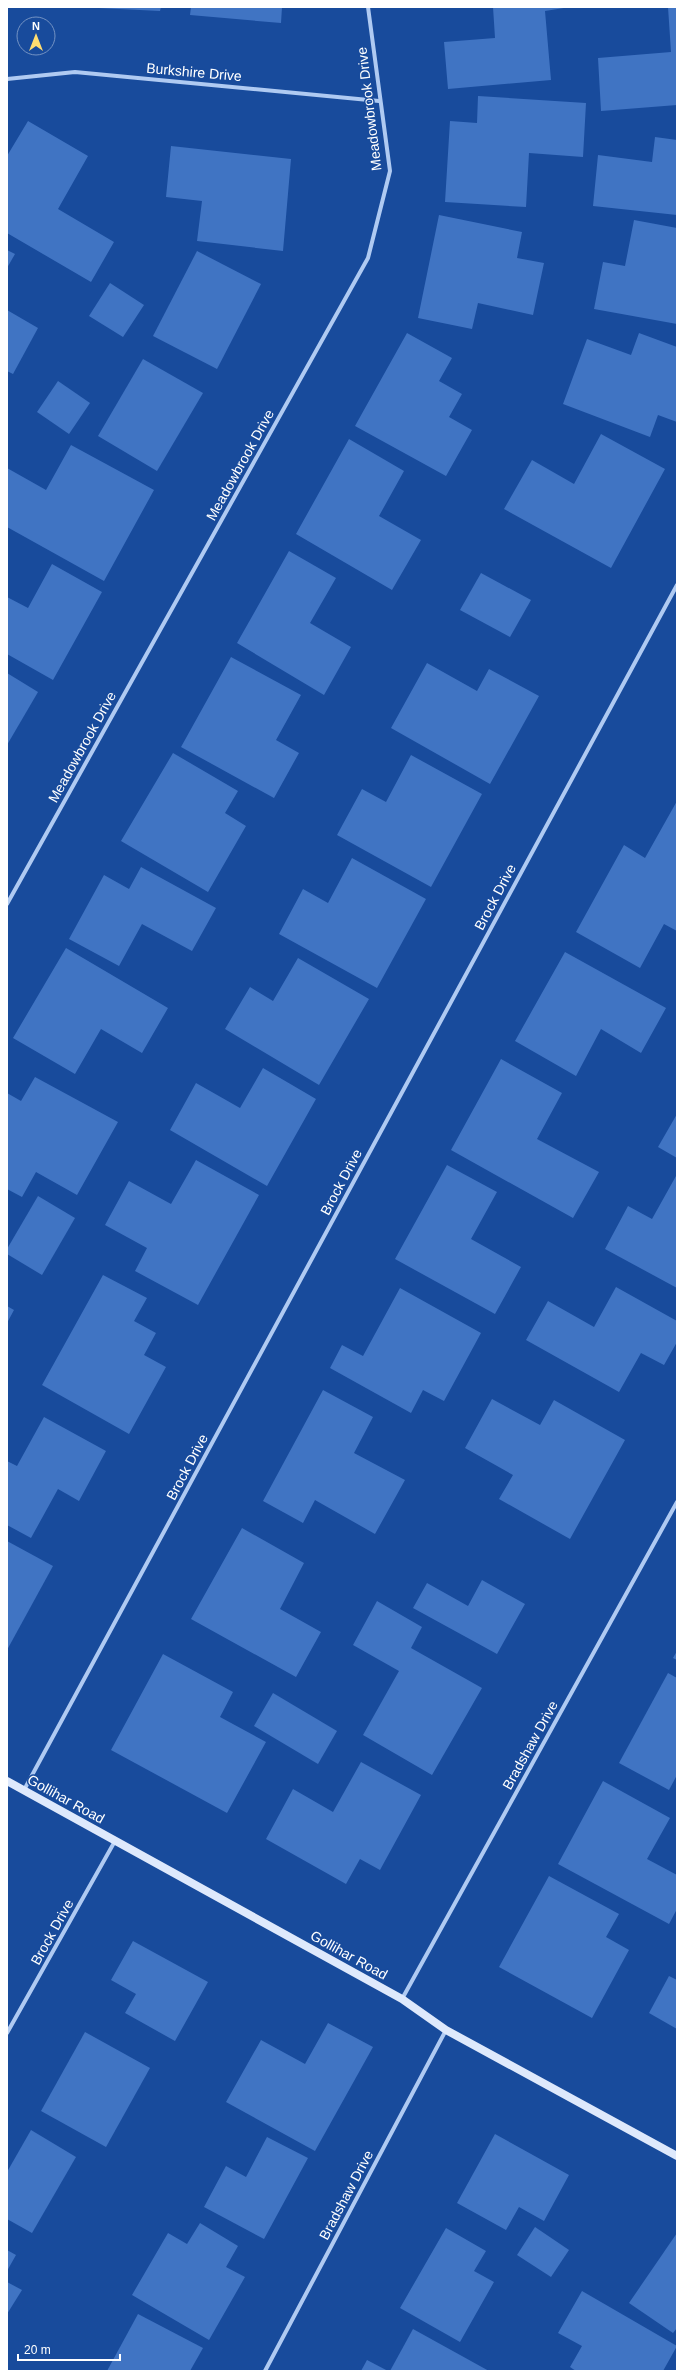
<svg xmlns="http://www.w3.org/2000/svg" width="684" height="2378" font-family="Arial,sans-serif">
<rect width="100%" height="100%" fill="#184b9c"/>
<g fill="#4074c3">
<polygon points="78,7 161,7 160,11"/>
<polygon points="191,7 282,7 281,23 190,15"/>
<polygon points="493,7 570,7 545,11 551,80 448,89 444,42 495,38"/>
<polygon points="668,7 677,7 677,105 601,111 598,58 671,52"/>
<polygon points="478,96 586,103 583,157 529,153 526,207 445,202 450,121 477,123"/>
<polygon points="28,121 88,156 58,209 114,242 91,282 7,233 7,156"/>
<polygon points="655,137 677,140 677,215 593,206 598,155 652,162"/>
<polygon points="171,146 291,159 283,251 197,241 202,201 166,197"/>
<polygon points="439,215 522,232 517,258 544,263 533,315 478,303 472,329 418,318"/>
<polygon points="634,220 677,228 677,324 594,309 603,262 625,266"/>
<polygon points="7,250 15,254 7,268"/>
<polygon points="197,251 261,284 217,369 153,336"/>
<polygon points="110,283 144,305 123,337 89,316"/>
<polygon points="7,310 38,328 13,374 7,371"/>
<polygon points="407,333 452,358 439,381 462,394 449,417 472,430 446,476 355,426"/>
<polygon points="639,333 677,347 677,422 658,415 650,437 563,404 587,339 631,355"/>
<polygon points="143,359 203,393 157,471 98,436"/>
<polygon points="58,381 90,403 69,434 37,412"/>
<polygon points="601,434 665,469 611,568 504,509 532,460 574,484"/>
<polygon points="349,439 404,471 379,516 421,540 392,590 296,534"/>
<polygon points="71,445 154,490 104,581 7,527 7,468 46,490"/>
<polygon points="289,551 336,578 310,623 351,647 324,695 237,643"/>
<polygon points="52,564 102,592 53,680 7,654 7,597 28,608"/>
<polygon points="481,573 531,600 510,637 460,610"/>
<polygon points="231,657 301,695 276,740 299,753 274,798 181,747"/>
<polygon points="427,663 477,691 489,669 539,696 490,784 391,728"/>
<polygon points="7,673 38,692 7,745"/>
<polygon points="173,753 238,791 225,813 246,826 208,892 121,841"/>
<polygon points="411,755 482,794 431,887 337,835 362,789 386,802"/>
<polygon points="677,801 677,931 664,924 640,968 576,932 624,845 645,858"/>
<polygon points="352,858 426,899 377,988 279,934 303,889 328,903"/>
<polygon points="141,867 216,908 192,951 142,924 119,966 69,939 104,875 129,889"/>
<polygon points="66,948 168,1008 142,1053 101,1029 75,1074 13,1038"/>
<polygon points="565,952 666,1008 641,1053 601,1029 576,1076 515,1041"/>
<polygon points="298,958 369,999 319,1085 225,1029 250,987 273,1001"/>
<polygon points="501,1059 562,1093 537,1139 599,1172 573,1218 451,1150"/>
<polygon points="263,1068 316,1099 267,1186 170,1130 196,1083 240,1108"/>
<polygon points="35,1077 118,1122 77,1195 36,1172 22,1197 7,1189 7,1093 21,1101"/>
<polygon points="677,1114 677,1158 658,1147"/>
<polygon points="196,1160 259,1195 198,1305 135,1271 147,1248 105,1225 129,1181 171,1204"/>
<polygon points="447,1165 497,1192 471,1239 521,1267 495,1314 395,1259"/>
<polygon points="676,1176 677,1177 677,1288 605,1249 628,1206 652,1219"/>
<polygon points="38,1196 75,1218 42,1275 7,1254 7,1249"/>
<polygon points="103,1275 147,1298 134,1321 156,1333 144,1355 166,1367 129,1434 42,1385"/>
<polygon points="616,1287 677,1321 677,1342 664,1365 641,1353 619,1392 526,1340 548,1301 594,1327"/>
<polygon points="400,1288 481,1333 444,1401 423,1390 411,1413 330,1368 342,1345 363,1356"/>
<polygon points="7,1306 14,1310 7,1323"/>
<polygon points="323,1390 373,1417 354,1453 405,1480 375,1534 315,1500 303,1523 263,1501"/>
<polygon points="492,1399 540,1425 554,1400 625,1440 570,1539 499,1499 513,1475 465,1448"/>
<polygon points="44,1417 106,1451 79,1501 58,1489 31,1538 7,1525 7,1461 17,1466"/>
<polygon points="242,1528 304,1563 280,1609 321,1632 296,1677 191,1619"/>
<polygon points="7,1541 53,1566 7,1650"/>
<polygon points="482,1580 525,1604 497,1654 413,1608 427,1583 468,1606"/>
<polygon points="377,1601 422,1627 411,1648 482,1688 432,1775 363,1735 399,1671 353,1645"/>
<polygon points="677,1651 677,1660 673,1658"/>
<polygon points="163,1654 233,1692 220,1717 266,1742 227,1813 111,1750"/>
<polygon points="668,1673 677,1678 677,1775 669,1790 619,1763"/>
<polygon points="273,1693 337,1731 318,1764 254,1726"/>
<polygon points="361,1762 421,1795 380,1870 360,1859 346,1884 266,1839 293,1789 333,1812"/>
<polygon points="603,1781 670,1818 647,1859 677,1875 677,1909 669,1924 558,1864"/>
<polygon points="549,1876 619,1914 606,1937 629,1950 592,2018 499,1967"/>
<polygon points="133,1941 208,1982 175,2041 125,2013 136,1994 111,1980"/>
<polygon points="669,1976 677,1980 677,2029 649,2013"/>
<polygon points="328,2023 373,2047 315,2151 226,2102 261,2040 305,2064"/>
<polygon points="85,2032 150,2068 106,2147 41,2111"/>
<polygon points="31,2130 76,2157 32,2233 7,2219 7,2172"/>
<polygon points="495,2134 569,2175 544,2221 519,2207 506,2230 457,2203"/>
<polygon points="267,2137 308,2158 264,2239 204,2207 226,2166 246,2177"/>
<polygon points="200,2223 238,2246 226,2267 245,2277 209,2340 132,2295 168,2233 187,2244"/>
<polygon points="535,2227 569,2250 551,2277 517,2255"/>
<polygon points="446,2228 486,2251 474,2271 494,2282 460,2342 400,2308"/>
<polygon points="677,2233 677,2328 673,2333 629,2303"/>
<polygon points="7,2250 16,2255 7,2271"/>
<polygon points="7,2282 22,2290 7,2314"/>
<polygon points="582,2291 677,2346 663,2371 576,2371 570,2367 582,2346 558,2333"/>
<polygon points="138,2314 203,2348 190,2371 107,2371"/>
<polygon points="413,2329 489,2371 390,2371"/>
<polygon points="367,2360 388,2371 361,2371"/>
</g>
<g fill="none" stroke-linecap="round" stroke-linejoin="round">
<g stroke="#afcaf2" stroke-width="4">
<polyline points="7,79 75,72 379,101"/>
<polyline points="7,904 368,258 390,171 368,7"/>
<polyline points="24,1790 677,585"/>
<polyline points="402,1999 677,1502"/>
<polyline points="7,2033 115,1841"/>
<polyline points="265,2371 446,2030"/>
</g>
<polyline stroke="#dee9fc" stroke-width="8" points="7,1781 402,1999 446,2030 677,2156"/>
</g>
<g text-anchor="middle" dominant-baseline="central" stroke-width="3" stroke-linejoin="round" paint-order="stroke">
<g font-size="14" fill="#fff" stroke="#184b9c">
<text transform="translate(194 72) rotate(5)">Burkshire Drive</text>
<text transform="translate(369 109) rotate(-97)">Meadowbrook Drive</text>
<text transform="translate(240 465) rotate(-61)">Meadowbrook Drive</text>
<text transform="translate(82 747) rotate(-61)">Meadowbrook Drive</text>
<text transform="translate(495 897) rotate(-62)">Brock Drive</text>
<text transform="translate(341 1182) rotate(-62)">Brock Drive</text>
<text transform="translate(187 1467) rotate(-62)">Brock Drive</text>
<text transform="translate(530 1745) rotate(-61)">Bradshaw Drive</text>
<text transform="translate(66 1799) rotate(29)">Gollihar Road</text>
<text transform="translate(52 1932) rotate(-61)">Brock Drive</text>
<text transform="translate(349 1955) rotate(29)">Gollihar Road</text>
<text transform="translate(346 2195) rotate(-62)">Bradshaw Drive</text>
</g>
</g>
<rect width="684" height="2378" fill="none" stroke="#ffffff" stroke-width="16"/>
<g transform="translate(36 36)"><circle r="19" fill="#184b9c" stroke="#7493c4"/>
<path d="M0-3L7 15L0 10L-7 15Z" fill="#ffdd70"/>
<text y="-6" font-size="11" font-weight="bold" text-anchor="middle" fill="#ffffff">N</text>
</g>
<path d="M18 2354v6h102v-6" fill="none" stroke="#ffffff" stroke-width="2"/>
<text x="24" y="2354" font-size="12" fill="#ffffff" stroke="#184b9c" stroke-width="3" paint-order="stroke">20 m</text>
</svg>
